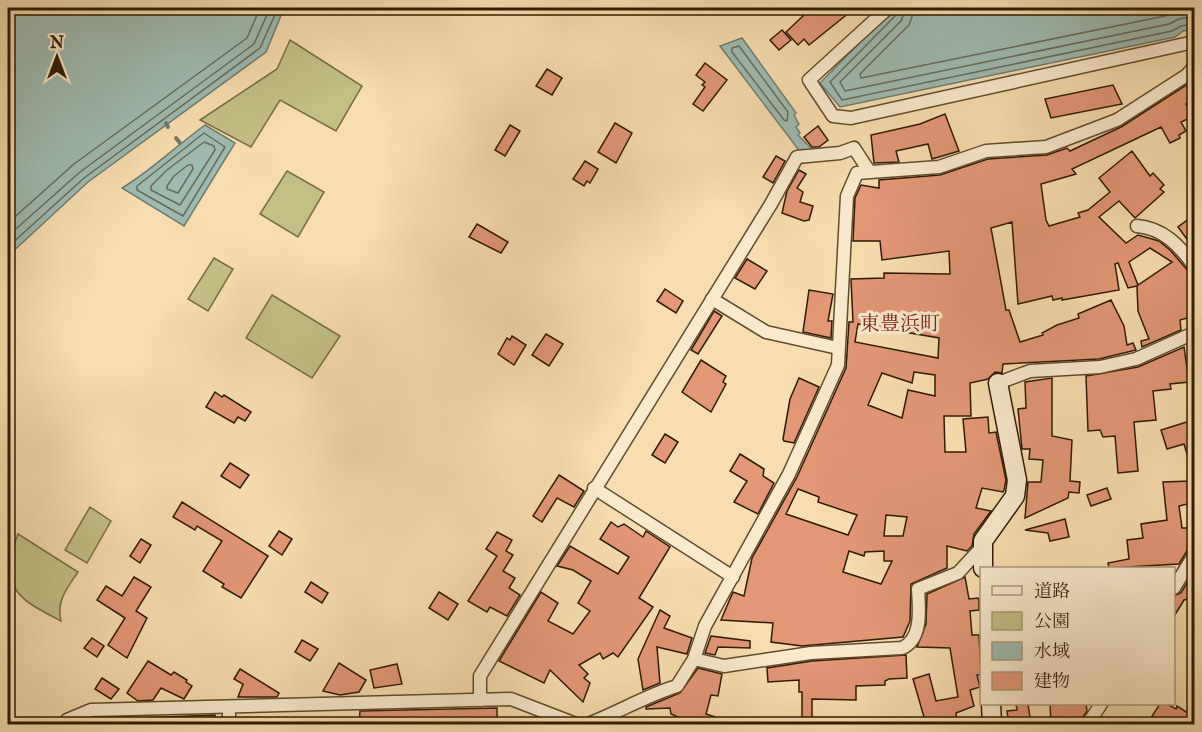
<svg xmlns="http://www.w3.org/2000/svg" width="1202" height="732" font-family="'IM FELL English','Noto Serif JP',serif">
<rect width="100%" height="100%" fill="#f7ddaf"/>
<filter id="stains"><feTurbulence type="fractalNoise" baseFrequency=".00333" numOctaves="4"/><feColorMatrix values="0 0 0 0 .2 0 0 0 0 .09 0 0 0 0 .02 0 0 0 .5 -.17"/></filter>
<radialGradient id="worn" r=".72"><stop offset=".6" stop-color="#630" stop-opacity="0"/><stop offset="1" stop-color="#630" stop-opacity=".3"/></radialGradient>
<g fill="#c4bf85" stroke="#7a6d44" stroke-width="1.5">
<polygon points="290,40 362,86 336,131 280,100 251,147 200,120 277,69"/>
<polygon points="287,171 324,192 298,237 260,214"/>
<polygon points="214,258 233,269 208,311 188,299"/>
<polygon points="272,295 340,336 312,378 246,338"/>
<polygon points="90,507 111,521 87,563 65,550"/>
<path d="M18,534L78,572C67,588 56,601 61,621C19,599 7,594 8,544L14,545Z"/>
</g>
<g fill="#9ebbb1" stroke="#727b6b" stroke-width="1.5">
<polygon points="8,8 284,8 266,52 88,182 8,256"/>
<polygon points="894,8 1194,8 1194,29 1183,31 1175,37 840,107 820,83"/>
<polygon points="742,38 796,113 794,115 799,124 796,127 800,133 798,135 813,150 801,153 720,46"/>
<path d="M205,125L235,143L184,226L122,188C152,170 176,146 205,125Z"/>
</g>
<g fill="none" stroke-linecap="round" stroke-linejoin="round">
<g stroke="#666b5a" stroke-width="1.5">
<polyline points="898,8 895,16 830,82 842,100 1172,31 1181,26 1194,24"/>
<polyline points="906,8 901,21 840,82 845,91 1169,24 1179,19 1194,16"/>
<polyline points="915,8 909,25 860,74 861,78 1165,16 1189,8"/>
<polygon points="739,46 788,112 787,121 784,120 732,52 732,48"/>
<polygon points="204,133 225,147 183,216 137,190 137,186"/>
<polygon points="204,142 214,146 215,150 180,205 151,190 151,186 167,170"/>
<polygon points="188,165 192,165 193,169 178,193 167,189 167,186 174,176"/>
<polyline points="8,223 74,164 247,38 260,8"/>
<polyline points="8,236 80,172 254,44 270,8"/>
<polyline points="8,247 84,178 260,48 278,8"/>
</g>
<g stroke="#727b6b" stroke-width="4">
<polyline points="166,123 168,127"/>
<polyline points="176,138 180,143"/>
</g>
</g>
<g fill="#e29777" stroke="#2f1b02" stroke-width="1.5" fill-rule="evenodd">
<polygon points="806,8 855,8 809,45 804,39 798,45 786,32 803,16 800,13"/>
<polygon points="782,30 791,40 779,50 770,40"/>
<polygon points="705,63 727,80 703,111 693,104 705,87 702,85 705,82 696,75"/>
<polygon points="547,69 562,78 552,95 536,86"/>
<path d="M1194,80V111L1190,102L1186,104L1192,117L1181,122L1186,131L1179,135L1180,138L1170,143L1161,127L1072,169L1076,174L1041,184L1046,220L1049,226L1080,217L1078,213L1088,210L1110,192L1099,178L1132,151L1150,176L1153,173L1164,185L1160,189L1164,192L1135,218L1119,201L1099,217L1126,243L1138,235L1159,241L1171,251L1188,271L1194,274V307L1188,310L1191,317L1180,320L1181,330L1142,347L1141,341L1149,339L1138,311L1137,286L1128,288L1118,263L1115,264L1119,290L1062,300V298L1053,300L1052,296L1018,304L1012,222L991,228L1006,310H1009L1020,342L1043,335L1042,333L1057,325L1079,318L1078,314L1111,300L1124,326L1127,345L1133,343L1136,350L1099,359L1003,364L1002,373L995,372L988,379L970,383L971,416H944L945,452H966L963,419L988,417L989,433L996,432L1006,480L1004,490L1003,492L982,488L976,508L991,511L974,534L972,546L967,551L947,546V568L911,584L910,621L903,637L802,646L771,642L773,623L721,620L733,592L744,596L752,558L797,477L846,368L849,322H853L851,279L884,278V273L950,274L949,251L882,260L880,241H853L855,198L861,185L879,188V180L940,175L988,159L1047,155L1067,148L1070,151L1121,127ZM1150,248L1172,262L1138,285L1129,262ZM858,324L939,338L938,358L855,342ZM914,372L935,375V396L908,390L902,418L868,405L882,373L912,383ZM798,489L819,497L818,502L857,515L848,535L786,514ZM886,515L907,517L903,536H884ZM849,551L864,556L865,552L884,551V561H892L881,584L843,572Z"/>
<polygon points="1113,85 1122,104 1051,118 1045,99"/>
<polygon points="945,114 959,151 932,159 928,144 896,151 899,162 874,163 871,135 920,124"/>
<polygon points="615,123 632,133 616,163 598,152"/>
<polygon points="510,125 520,131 505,156 495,150"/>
<polygon points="818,126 828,140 819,147 812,147 804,137"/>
<polygon points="776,156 785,161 773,183 763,177"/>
<polygon points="585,161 598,169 590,183 587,181 584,186 573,179"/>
<polygon points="799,170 806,174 797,188 803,192 800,202 813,206 809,220 804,221 782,213 787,191"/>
<polygon points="1194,215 1194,249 1178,227"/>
<polygon points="477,224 508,242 501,253 469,237"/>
<polygon points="747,259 767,271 755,289 735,278"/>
<polygon points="665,289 683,301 676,313 657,301"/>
<polygon points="809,290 833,294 828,321 832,321 831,338 803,332"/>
<polygon points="714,311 722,316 698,354 691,350"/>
<polygon points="546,334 563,344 549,366 532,355"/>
<polygon points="512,336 526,345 514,365 498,354 507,338 510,340"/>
<polygon points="1184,347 1189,382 1170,384 1171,389 1153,391 1156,420 1134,422 1138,471 1118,473 1115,436 1103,437 1100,430 1088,431 1086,376 1138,367"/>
<polygon points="701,360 726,376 723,382 726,384 711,412 682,392"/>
<polygon points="799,378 819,387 794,443 784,441 783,439 790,399"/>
<polygon points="1052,378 1052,436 1072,440 1070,481 1080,482 1079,493 1069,492 1068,498 1025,518 1028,482 1041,482 1043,460 1029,459 1030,449 1022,449 1018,409 1026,408 1025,382"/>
<polygon points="215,392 222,397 224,395 251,412 245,421 238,417 234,423 206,407"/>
<polygon points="1190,421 1194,436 1194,471 1192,471 1184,444 1167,449 1161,430"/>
<polygon points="665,434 678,442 665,463 652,455"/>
<polygon points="740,454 764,469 763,476 774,483 758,514 734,502 747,481 730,471"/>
<polygon points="230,463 249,475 240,488 221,476"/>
<polygon points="559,475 584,491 574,507 557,498 542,522 533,516"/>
<polygon points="1191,481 1192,503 1179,506 1182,528 1188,528 1190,546 1179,564 1109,568 1108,563 1129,559 1127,540 1143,538 1141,524 1167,520 1163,482"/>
<polygon points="1107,488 1111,499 1091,506 1087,495"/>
<polygon points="182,502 268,556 241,598 222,587 224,584 203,571 222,541 197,526 195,530 173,517"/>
<polygon points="1065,519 1069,537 1050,541 1048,533 1025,530"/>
<polygon points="611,522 618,527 624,524 643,537 646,531 670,547 639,598 653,607 618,657 613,653 603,659 600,653 579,665 588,674 584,678 590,683 583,702 550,670 544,683 499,661 541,592 558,603 548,621 573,634 590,611 578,603 591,581 573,570 557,566 570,546 618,574 629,557 600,539"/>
<polygon points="279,531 292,539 282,555 269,546"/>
<polygon points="497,532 512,540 506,551 513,555 503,571 515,578 509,588 520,595 507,616 490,607 487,612 468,601 497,556 486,549"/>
<polygon points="141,539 151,545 140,563 130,556"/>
<polygon points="134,577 151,587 136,611 147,618 127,658 108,645 125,618 97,600 106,586 122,596"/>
<polygon points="965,577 969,599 978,598 979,601 979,610 970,611 972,635 979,635 981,675 977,675 980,687 970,690 974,706 956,713 957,720 926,724 913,679 929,674 936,701 958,697 950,648 917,647 926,624 927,594"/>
<polygon points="1190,578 1194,581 1194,603 1188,599 1184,600 1173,618 1173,596 1181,593"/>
<polygon points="311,582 328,593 322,603 305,592"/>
<polygon points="439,592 458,604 448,620 429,608"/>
<polygon points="660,610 670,616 664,628 692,638 687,654 657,647 660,683 643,690 638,659"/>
<polygon points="711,636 750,641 750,648 718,647 715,655 705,653"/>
<polygon points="92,638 104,646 97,657 84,648"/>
<polygon points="302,640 318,649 310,661 295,652"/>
<polygon points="906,655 907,678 889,679 885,681 885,685 856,686 856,700 812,699 812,724 802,724 802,692 799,692 799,680 768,682 767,668 812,661"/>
<polygon points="148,661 171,675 174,672 187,680 186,682 192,686 184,699 161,688 153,700 138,701 127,693"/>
<polygon points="339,663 366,680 359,692 340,695 323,691"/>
<polygon points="397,664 402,684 374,688 370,670"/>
<polygon points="698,668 722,674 718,696 711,695 706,714 731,722 731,724 694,724 671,714 670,708 646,709 646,707 680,693"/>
<polygon points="240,669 279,693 277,697 238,697 243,684 234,679"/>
<polygon points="102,678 119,689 111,699 95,689"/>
<polygon points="1016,704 1028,704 1031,724 1009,724 1007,711 1017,710"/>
<polygon points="1050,704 1086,704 1087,711 1081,720 1051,723"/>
<polygon points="1160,704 1167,704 1176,709 1177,706 1194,717 1190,724 1166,724 1152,716"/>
<polygon points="497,708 497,724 359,724 360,711"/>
<polygon points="215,715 215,723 207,724 89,724 88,720"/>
</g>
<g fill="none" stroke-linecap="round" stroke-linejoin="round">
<g stroke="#614c2d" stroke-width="15">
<g id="street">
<polyline points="888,8 809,80 833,116 851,118 1194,42"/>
<path d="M1137,226C1163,228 1180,246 1194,266"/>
<polyline points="712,299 766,332 838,348"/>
<polyline points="998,383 1030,371 1100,367 1136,359 1194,333"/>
<polyline points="594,488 733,577"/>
<polyline points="1174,588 1194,555"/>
<path d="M694,659L724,666L811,653L902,648C923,639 919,608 918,589L958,573L982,547"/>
<polyline points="480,700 480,676 771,204 797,157 840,153 854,148 869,171"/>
<polyline points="229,707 229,724"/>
<polyline points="68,724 67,720 91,710 511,699 576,724"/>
<path d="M588,724C619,712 645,696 677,686L694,659L705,626L789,474L838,365L847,196L857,173L939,167L986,151L1046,147L1117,120L1187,75L1194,67"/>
<polyline points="1088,724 1101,704"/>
</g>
</g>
<g stroke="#2f1b02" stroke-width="21">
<g id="secondary">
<polyline points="983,568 983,541 1015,496 1017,480 998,383"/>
<polyline points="991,704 992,724"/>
</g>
</g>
<use href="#street" stroke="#fae9cb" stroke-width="12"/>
<use href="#secondary" stroke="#fae9cb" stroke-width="18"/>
</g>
<g text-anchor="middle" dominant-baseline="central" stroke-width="6" stroke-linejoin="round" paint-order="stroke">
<g font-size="20" fill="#7a1f14" stroke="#fae9cb">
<text x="900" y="324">東豊浜町</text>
</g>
</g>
<rect width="1202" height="732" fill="none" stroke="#f7ddaf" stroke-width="30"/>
<rect x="9" y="9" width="1184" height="714" fill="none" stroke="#2f1b02" stroke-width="3"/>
<rect x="15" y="15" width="1172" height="702" fill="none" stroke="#2f1b02" stroke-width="1.5"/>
<rect x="980" y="567" width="195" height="138" fill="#fae9cb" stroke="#a9977b" stroke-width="1.5"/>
<rect x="992" y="586" width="30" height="9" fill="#fae9cb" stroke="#a9977b" stroke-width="1.5"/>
<text x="1034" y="597" font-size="18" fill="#2f1b02">道路</text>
<rect x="992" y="612" width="30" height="18" fill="#c4bf85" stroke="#a9977b" stroke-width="1.5"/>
<text x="1034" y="627" font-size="18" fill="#2f1b02">公園</text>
<rect x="992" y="642" width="30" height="18" fill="#9ebbb1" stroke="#a9977b" stroke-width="1.5"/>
<text x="1034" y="657" font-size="18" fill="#2f1b02">水域</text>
<rect x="992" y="672" width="30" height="18" fill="#e29777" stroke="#a9977b" stroke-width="1.5"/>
<text x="1034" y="687" font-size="18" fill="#2f1b02">建物</text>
<g transform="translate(57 57)" stroke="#fae9cb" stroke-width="4.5" paint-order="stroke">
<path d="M0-4.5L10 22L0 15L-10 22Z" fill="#2f1b02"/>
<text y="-9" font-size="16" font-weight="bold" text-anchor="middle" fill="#2f1b02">N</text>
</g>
<rect width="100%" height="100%" filter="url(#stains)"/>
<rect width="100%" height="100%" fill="url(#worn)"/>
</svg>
